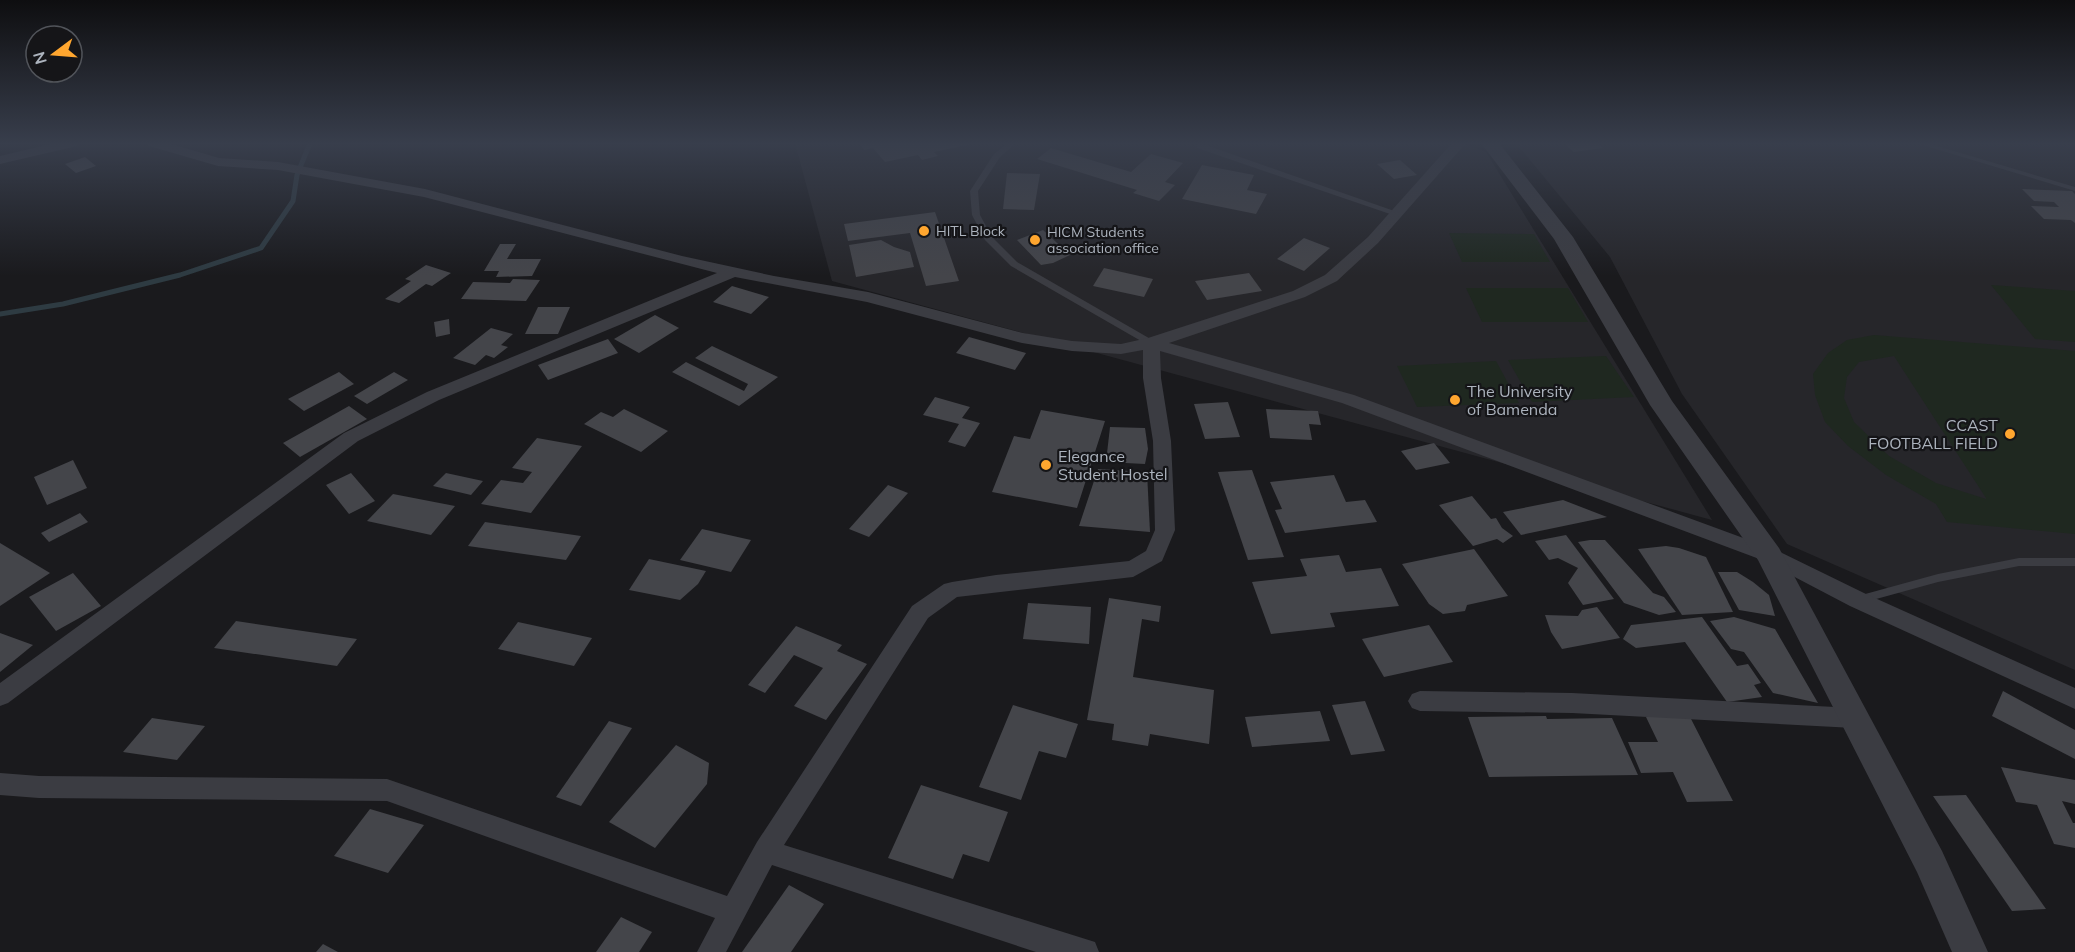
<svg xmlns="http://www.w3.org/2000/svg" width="2075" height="952" font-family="Mulish,sans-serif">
<rect width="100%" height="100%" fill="#1a1a1d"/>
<g fill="#26262a">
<polygon points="795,143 1462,143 1486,152 1712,520 832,281"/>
<polygon points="1516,143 2075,143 2075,670 1787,544 1682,394 1610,257"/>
</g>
<g fill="#1f2820" fill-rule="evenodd">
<polygon points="1449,233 1534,234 1550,262 1462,262"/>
<polygon points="1991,285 2075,291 2075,342 2035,339"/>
<polygon points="1466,288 1568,288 1588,322 1482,322"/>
<path d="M1874,335L2075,351V534L1947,522L1936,504L1886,475L1848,446L1825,422L1815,395L1813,374L1828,353L1847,340ZM1894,356L1986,498V499L1936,483L1889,456L1854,422L1844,398L1847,377L1859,362Z"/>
<polygon points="1606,356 1634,397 1532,402 1508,360"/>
<polygon points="1496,361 1519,403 1417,407 1397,366"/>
</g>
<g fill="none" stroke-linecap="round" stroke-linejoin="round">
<polyline stroke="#2e3b42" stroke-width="5" points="0,314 63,304 180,275 261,248 293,201 297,175 310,143"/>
</g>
<g fill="#44454a">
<polygon points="860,143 972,143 972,144 934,152 938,156 922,160 918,155 885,162 873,148 864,150"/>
<polygon points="1563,143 1597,143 1603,148 1574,152"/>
<polygon points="1051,148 1131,172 1151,154 1183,163 1165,182 1175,185 1159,201 1133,193 1137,190 1037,159"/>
<polygon points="85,157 96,166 76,173 65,164"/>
<polygon points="1400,160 1417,175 1394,179 1377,164"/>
<polygon points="1202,165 1254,175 1247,190 1267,194 1256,214 1182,199"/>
<polygon points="1007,173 1040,174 1034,210 1003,209"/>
<polygon points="2022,189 2072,191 2075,194 2075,223 2071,220 2044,219 2031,206 2059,207 2054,202 2034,201"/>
<polygon points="935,212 959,281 926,286 910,233 848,241 844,224"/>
<polygon points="1043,230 1056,242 1070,255 1053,263 1041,265 1017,240"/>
<polygon points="1304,238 1330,248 1304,271 1277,259"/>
<polygon points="881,240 894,247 910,252 914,267 856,277 849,245"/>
<polygon points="500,244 516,244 507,259 541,259 532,276 496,277 499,271 484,271"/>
<polygon points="426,265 451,273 432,286 426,284 399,303 385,299 411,281 405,279"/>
<polygon points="1104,268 1153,279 1144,297 1093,286"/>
<polygon points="1249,273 1262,291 1207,300 1195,281"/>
<polygon points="513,279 540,280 526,301 461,299 473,282 510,283"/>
<polygon points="732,286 769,297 751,314 713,302"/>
<polygon points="538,307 570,307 558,334 525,334"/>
<polygon points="655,315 679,328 639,353 614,339"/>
<polygon points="449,319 450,334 436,337 434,322"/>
<polygon points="491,328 513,334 501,345 508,347 494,358 486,355 475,365 453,358"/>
<polygon points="969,337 1026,353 1015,370 956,353"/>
<polygon points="608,339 618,353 548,380 538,365"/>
<polygon points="712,346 778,377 739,406 672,372 686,362 744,391 748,384 695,358"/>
<polygon points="339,372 354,384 304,411 288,399"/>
<polygon points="394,372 408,380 367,404 354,396"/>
<polygon points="935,397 970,407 962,418 980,423 965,447 948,442 959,424 923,415"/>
<polygon points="1228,402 1240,437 1205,439 1194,404"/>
<polygon points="349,406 367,419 300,457 283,443"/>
<polygon points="624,409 668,431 641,452 584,424 601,412 613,417"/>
<polygon points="1266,409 1318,411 1321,425 1309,424 1312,440 1270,438"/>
<polygon points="1041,410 1105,421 1077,508 992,492 1014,436 1030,439"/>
<polygon points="1110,427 1145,428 1148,449 1145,464 1106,462"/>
<polygon points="537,438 582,446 531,513 481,504 501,480 523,483 532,472 512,468"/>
<polygon points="1434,443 1450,463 1416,470 1401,451"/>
<polygon points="73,460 87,488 47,505 34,477"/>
<polygon points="1098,469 1147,472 1150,532 1079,526"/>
<polygon points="1252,470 1284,557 1248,560 1218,472"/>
<polygon points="351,473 375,501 349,514 326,485"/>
<polygon points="446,473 483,481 471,495 433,486"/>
<polygon points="1334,475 1346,502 1365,500 1377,522 1285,533 1275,510 1282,509 1270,482"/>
<polygon points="888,485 908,493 869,537 849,529"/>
<polygon points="393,494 455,506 431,535 367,521"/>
<polygon points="1472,496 1491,519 1496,518 1502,528 1513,536 1503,543 1497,539 1473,546 1439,505"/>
<polygon points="1563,500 1607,517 1521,535 1503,512"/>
<polygon points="80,513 88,522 49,542 41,533"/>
<polygon points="485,522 581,536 566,560 468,546"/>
<polygon points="702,529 751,540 731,572 680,560"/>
<polygon points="1566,535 1614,599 1583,605 1568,583 1578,568 1558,558 1549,560 1535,541"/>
<polygon points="1590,540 1605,540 1653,593 1664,597 1676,612 1659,615 1624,603 1578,542"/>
<polygon points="0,543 50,573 0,606"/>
<polygon points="1666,546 1679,548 1706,557 1733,612 1682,615 1638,549"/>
<polygon points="1474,549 1508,596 1467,605 1465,611 1443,614 1429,604 1402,564"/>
<polygon points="1339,555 1346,572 1381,568 1399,606 1330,613 1335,627 1271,634 1252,582 1307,576 1300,559"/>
<polygon points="649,559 706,571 698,584 680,600 629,590"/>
<polygon points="1718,572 1737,572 1753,582 1769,595 1775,616 1739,610"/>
<polygon points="73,573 101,606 56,631 29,597"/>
<polygon points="1109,598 1161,606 1159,622 1142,619 1133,677 1214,690 1209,744 1150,734 1148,746 1112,740 1114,724 1087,720"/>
<polygon points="1028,603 1091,607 1089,644 1023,639"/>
<polygon points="1597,607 1620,638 1562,649 1551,632 1545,615 1578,616 1582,610"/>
<polygon points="1702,617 1737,666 1748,664 1761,683 1754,685 1762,697 1727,702 1685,642 1636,648 1623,639 1631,625"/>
<polygon points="1734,617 1775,629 1818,703 1773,693 1744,652 1731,649 1710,621"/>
<polygon points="236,621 357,639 337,666 214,648"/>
<polygon points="518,622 592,638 574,666 498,649"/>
<polygon points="1429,625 1453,662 1384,677 1362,639"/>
<polygon points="796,626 842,645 837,651 867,664 826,720 794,706 823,668 794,655 765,693 748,685"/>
<polygon points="0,633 33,645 0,672"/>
<polygon points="2003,691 2075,730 2075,759 1992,716"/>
<polygon points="1365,701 1385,751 1351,755 1332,705"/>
<polygon points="1013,705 1078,724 1066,758 1039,751 1021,800 979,787"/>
<polygon points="1320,711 1330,741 1252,747 1245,717"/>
<polygon points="1546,716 1547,719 1612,718 1638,775 1489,777 1468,717"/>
<polygon points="1646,717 1690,717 1733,801 1687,802 1673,772 1641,773 1628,742 1658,742"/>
<polygon points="152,718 205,726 177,760 123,752"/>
<polygon points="609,721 632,728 581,806 556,797"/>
<polygon points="676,745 709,763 707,784 655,848 609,822"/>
<polygon points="2001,767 2075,780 2075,804 2062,801 2073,823 2075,823 2075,848 2054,844 2037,805 2016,802"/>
<polygon points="921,785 1008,812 989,862 963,854 953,879 888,858"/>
<polygon points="1966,795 2046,909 2012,911 1933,796"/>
<polygon points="370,809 424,825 388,873 334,856"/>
<polygon points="789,885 824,904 791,952 742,952"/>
<polygon points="621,917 652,932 639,952 596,952"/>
<polygon points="323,944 338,952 316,952"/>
</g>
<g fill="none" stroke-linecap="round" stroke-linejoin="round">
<g fill="#3b3c42" fill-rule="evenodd">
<polygon points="1008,143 1016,143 1000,157 978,191 980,215 992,237 1017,262 1154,341 1156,343 1154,345 1148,345 1011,266 985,240 972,215 970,191 994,154"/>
<polygon points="1916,143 1927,143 2075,187 2075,191"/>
<polygon points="1197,144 1203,144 1400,213 1396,215 1393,215 1197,148"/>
<polygon points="2019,558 2075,558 2075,566 2019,566 1938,582 1858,604 1854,603 1852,600 1854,597 1858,596 1938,574"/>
</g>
<g fill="#3b3c42" fill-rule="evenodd">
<polygon points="55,143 79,143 77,146 0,164 0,156"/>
<polygon points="147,143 168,143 219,158 278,162 425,189 682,256 774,276 868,292 1023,333 1072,341 1121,344 1148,338 1293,291 1325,275 1368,237 1452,143 1466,143 1378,243 1337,281 1305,297 1169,343 1354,395 1776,550 1866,594 2075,688 2075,709 1850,606 1762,560 1342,403 1160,351 1161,378 1171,441 1175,530 1162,561 1133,577 957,597 928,618 784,845 1095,942 1099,952 1036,952 772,865 726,952 697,952 715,918 387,801 39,798 0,795 0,773 39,776 387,779 727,896 757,842 912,606 944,584 952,582 996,575 1129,561 1146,551 1155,530 1153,441 1143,378 1143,350 1121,354 1072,351 1022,343 867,302 735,277 439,400 358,441 8,703 0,706 0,683 344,433 427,392 717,273 424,197 278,170 218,166 149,146"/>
<polygon points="1420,691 1572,693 1854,708 1862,711 1866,718 1862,725 1854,728 1572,713 1420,711 1412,708 1408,701 1412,694"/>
</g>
<polygon fill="#3b3c42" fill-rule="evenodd" points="1481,143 1499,143 1573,237 1672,401 1779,548 1942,851 1988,952 1952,952 1917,872 1758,560 1650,405 1554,239"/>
</g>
<linearGradient id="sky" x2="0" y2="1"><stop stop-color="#0e0e10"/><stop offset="0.52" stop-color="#383e4c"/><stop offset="1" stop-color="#383e4c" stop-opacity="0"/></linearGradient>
<rect width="2075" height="276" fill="url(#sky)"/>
<g fill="#ffa62f" stroke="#151518" stroke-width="2">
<circle cx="924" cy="231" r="6"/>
<circle cx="1035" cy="240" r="6"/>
<circle cx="1455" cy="400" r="6"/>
<circle cx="2010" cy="434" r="6"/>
<circle cx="1046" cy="465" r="6"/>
</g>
<g text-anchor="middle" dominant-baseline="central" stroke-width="4.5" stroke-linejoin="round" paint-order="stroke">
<g font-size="14" fill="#acb3bd" stroke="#151518" text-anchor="start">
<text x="936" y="231">HITL Block</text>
<text x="1047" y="232">HICM Students<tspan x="1047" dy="16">association office</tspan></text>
</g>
<g font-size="16" fill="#acb3bd" stroke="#151518" text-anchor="start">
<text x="1467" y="391">The University<tspan x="1467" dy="18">of Bamenda</tspan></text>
<text x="1998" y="425" text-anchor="end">CCAST<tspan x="1998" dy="18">FOOTBALL FIELD</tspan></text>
<text x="1058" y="456">Elegance<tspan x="1058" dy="18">Student Hostel</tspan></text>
</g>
</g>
<g transform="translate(54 54) rotate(254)"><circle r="28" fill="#151518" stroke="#51545a" stroke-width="1.5"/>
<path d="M0-4.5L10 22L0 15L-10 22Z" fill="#ffa62f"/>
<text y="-9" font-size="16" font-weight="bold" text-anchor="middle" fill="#acb3bd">N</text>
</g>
</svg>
